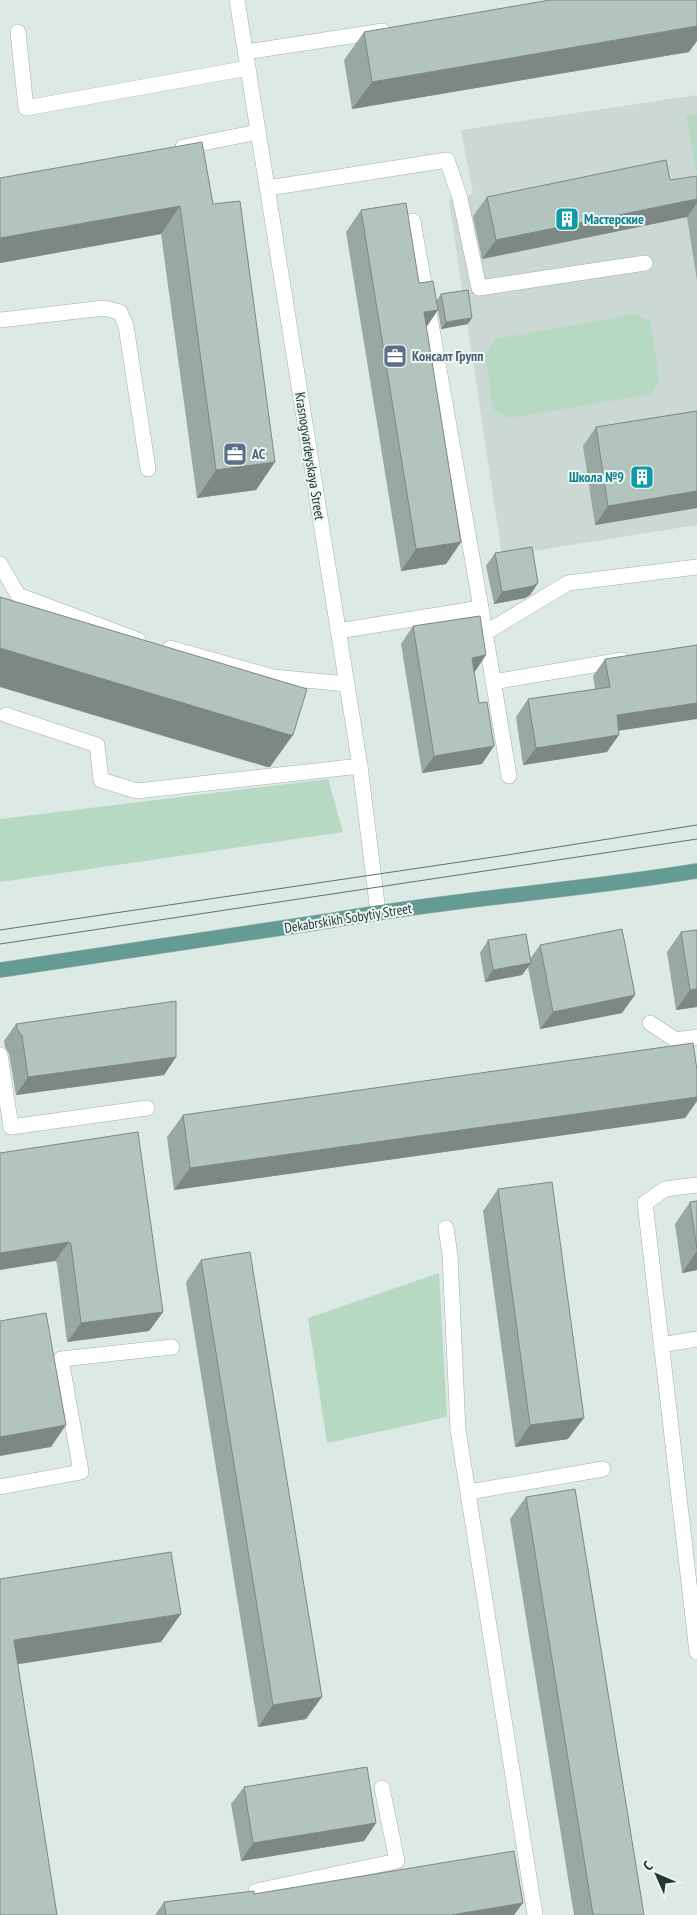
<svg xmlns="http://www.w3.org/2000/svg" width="697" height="1915" font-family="'PT Sans Narrow',sans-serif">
<rect width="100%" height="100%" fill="#dde9e5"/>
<polygon fill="#ccd8d4" points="697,95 697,525 502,556 449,201 473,194 461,130"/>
<g fill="#b7d9c4">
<polygon points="697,114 697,175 686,116"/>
<polygon points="634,314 651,321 659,380 652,394 509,418 493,409 485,356 495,339"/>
<polygon points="328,779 343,832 0,882 0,819"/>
<polygon points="439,1273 447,1417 327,1443 308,1318"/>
</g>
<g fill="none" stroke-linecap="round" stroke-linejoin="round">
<g stroke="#a1b0ac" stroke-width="16">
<g id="minor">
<polyline points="237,0 360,766 378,912"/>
<polyline points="18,32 26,108 248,68"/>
<polyline points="246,52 383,31"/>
<polyline points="183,147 258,132"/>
<polyline points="268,188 447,160 460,198 479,288 645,263"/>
<polyline points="413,221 481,608"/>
<polyline points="0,320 104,308 120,312 126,326 148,469"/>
<polyline points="0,564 18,595 138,640"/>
<polyline points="338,631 481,608 509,776"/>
<polyline points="485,633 568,583 697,567"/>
<polyline points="170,648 273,677 347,684"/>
<polyline points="493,682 622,660"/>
<polyline points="6,715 97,745 101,780 137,791 360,766"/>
<polyline points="650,1023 676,1040 697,1037"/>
<polyline points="0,1055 11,1127 147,1108"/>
<polyline points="697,1185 665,1189 645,1203 697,1652"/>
<polyline points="446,1228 450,1255 458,1430 535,1915"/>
<polyline points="661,1345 697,1339"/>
<polyline points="0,1487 81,1472 61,1359 172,1347"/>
<polyline points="469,1492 603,1469"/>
<polyline points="256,1891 397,1861 382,1788"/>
</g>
</g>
<g stroke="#bcc3c2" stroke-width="16">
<path id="major" d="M0,970L328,921C450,899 575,891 697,871"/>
</g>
<use href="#minor" stroke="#fff" stroke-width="15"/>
<use href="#major" stroke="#649c94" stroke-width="15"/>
<g stroke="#5a736f" stroke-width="1">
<polyline points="0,930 507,855 697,825"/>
<polyline points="0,944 697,839"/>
</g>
</g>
<g fill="#9aa8a3">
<polygon points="364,32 689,52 352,109 344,60"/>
<polygon points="697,176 697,281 687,217 482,259 473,216 487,197 670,180"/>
<polygon points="0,178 213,204 275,462 256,490 197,498 161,234 0,263"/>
<polygon points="361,210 419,283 437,300 441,294 468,324 441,329 438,310 426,327 461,542 446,564 401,571 346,232"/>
<polygon points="697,411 697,508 595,525 583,446 596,427"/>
<polygon points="495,553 538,583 530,595 525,598 494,604 486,566"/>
<polygon points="413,626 486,655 474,672 482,764 422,773 401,644"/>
<polygon points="605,659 619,731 607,752 523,765 516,717 528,699 595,689 593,676"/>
<polygon points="697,930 697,1007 676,1010 667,952 681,932"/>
<polygon points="488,940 530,959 540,945 622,1013 540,1029 528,967 522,975 485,982 480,953"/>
<polygon points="16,1024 176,1057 164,1075 16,1095 9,1054 5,1047 4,1041"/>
<polygon points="697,1097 697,1101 685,1118 174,1190 167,1137 183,1115"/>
<polygon points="0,1153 163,1312 149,1331 67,1342 57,1263 55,1261"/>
<polygon points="498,1189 568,1439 515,1447 483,1211"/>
<polygon points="697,1201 697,1270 682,1273 675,1224 690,1202"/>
<polygon points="201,1260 306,1719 258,1727 186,1282"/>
<polygon points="526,1497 644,1915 574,1915 510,1519"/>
<polygon points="244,1787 376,1823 364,1841 241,1861 231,1804"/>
<polygon points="254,1894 514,1915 155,1915 164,1902"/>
</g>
<g fill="#7d8885">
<polygon points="697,26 697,41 689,52 352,109 372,82"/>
<polygon points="697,199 697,203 687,217 482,259 496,240"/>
<polygon points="180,206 161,234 0,263 0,238"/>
<polygon points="438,310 423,332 424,312"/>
<polygon points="472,318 468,324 441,329 446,322"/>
<polygon points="275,462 256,490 197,498 216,470"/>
<polygon points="697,491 697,508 595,525 608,506"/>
<polygon points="461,542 446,564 401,571 416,549"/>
<polygon points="538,583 530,595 525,598 494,604 502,592"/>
<polygon points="0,648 293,735 270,767 267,767 0,687"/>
<polygon points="486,655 474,673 472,658"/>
<polygon points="697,703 697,719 604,733 617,715"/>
<polygon points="619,735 607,752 523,765 536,748"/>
<polygon points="494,746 482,764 422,773 434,756"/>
<polygon points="531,963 522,975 485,982 493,970"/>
<polygon points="697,989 697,1007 676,1010 690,990"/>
<polygon points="635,995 622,1013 540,1029 553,1012"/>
<polygon points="176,1057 164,1075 16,1095 28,1077"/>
<polygon points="697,1097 697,1101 685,1118 174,1190 190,1168"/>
<polygon points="69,1242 55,1261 0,1270 0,1253"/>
<polygon points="697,1251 697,1270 682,1273"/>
<polygon points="163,1312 149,1331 67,1342 81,1323"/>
<polygon points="584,1418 568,1439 515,1447 530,1425"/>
<polygon points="66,1425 51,1447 0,1456 0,1437"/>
<polygon points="181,1614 161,1642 0,1667 14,1640"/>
<polygon points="322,1697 306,1719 258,1727 273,1705"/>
<polygon points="376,1823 364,1841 241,1861 253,1843"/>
<polygon points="523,1903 514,1915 451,1915"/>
</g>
<g fill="#b3c3be" stroke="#7d8885">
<polygon points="550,0 697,0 697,26 372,82 364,32"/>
<polygon points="202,142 213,204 240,201 275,462 216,470 180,206 0,238 0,178"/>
<polygon points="666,160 670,180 697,176 697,199 496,240 487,197"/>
<polygon points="406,203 419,283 433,281 438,310 424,312 461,542 416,549 361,210"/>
<polygon points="468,290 472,318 446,322 441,294"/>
<polygon points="697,411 697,491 608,506 596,427"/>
<polygon points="532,547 538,583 533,586 502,592 495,553"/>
<polygon points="0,597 307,689 293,735 290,735 0,648"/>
<polygon points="480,616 486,655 472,658 479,703 487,702 494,746 434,756 413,626"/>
<polygon points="697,645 697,703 617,715 619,735 536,748 528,699 610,687 605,659"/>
<polygon points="622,929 635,995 553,1012 540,945"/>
<polygon points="697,930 697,989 690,990 681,932"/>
<polygon points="526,934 531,963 493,970 488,940"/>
<polygon points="176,1001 176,1057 28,1077 22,1036 17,1029 16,1024"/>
<polygon points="693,1043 697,1070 697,1097 190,1168 183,1115"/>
<polygon points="138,1132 163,1312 81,1323 71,1244 69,1242 0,1253 0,1153"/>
<polygon points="552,1182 584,1418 530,1425 498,1189"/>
<polygon points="697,1201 697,1249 690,1202"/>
<polygon points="250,1252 322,1697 273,1705 201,1260"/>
<polygon points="46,1313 66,1425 0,1437 0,1321"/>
<polygon points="575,1489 644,1915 593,1915 526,1497"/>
<polygon points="171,1552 181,1614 14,1640 57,1915 0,1915 0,1579"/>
<polygon points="367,1767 376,1823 253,1843 244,1787"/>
<polygon points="514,1851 523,1903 451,1915 166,1915 164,1902 254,1891 254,1894"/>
</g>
<defs>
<g id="building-square" transform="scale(1.25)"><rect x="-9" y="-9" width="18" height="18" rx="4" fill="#0f9aa8" stroke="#edf6f2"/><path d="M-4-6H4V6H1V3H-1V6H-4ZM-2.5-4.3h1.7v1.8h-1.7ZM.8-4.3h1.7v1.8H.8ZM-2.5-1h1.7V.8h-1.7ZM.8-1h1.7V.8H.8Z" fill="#fff"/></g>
<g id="office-square" transform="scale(1.25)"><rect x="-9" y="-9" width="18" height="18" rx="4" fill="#5c6f8a" stroke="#edf6f2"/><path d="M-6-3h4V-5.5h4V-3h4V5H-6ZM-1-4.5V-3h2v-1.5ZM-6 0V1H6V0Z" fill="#fff"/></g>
</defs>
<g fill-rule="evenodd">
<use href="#building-square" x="567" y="219"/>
<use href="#office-square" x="395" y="356"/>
<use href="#office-square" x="235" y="454"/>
<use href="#building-square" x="642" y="477"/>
</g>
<g text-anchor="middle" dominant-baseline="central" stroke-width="4" stroke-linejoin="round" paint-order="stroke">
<g font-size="14" font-weight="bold" fill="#0d838f" stroke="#edf6f2" text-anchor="start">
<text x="584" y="219">Мастерские</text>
<text x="624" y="477" text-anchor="end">Школа №9</text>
</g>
<g font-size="14" font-weight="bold" fill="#4e5e75" stroke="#edf6f2" text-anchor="start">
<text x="412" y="356">Консалт Групп</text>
<text x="252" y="454">АС</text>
</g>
<g font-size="14" fill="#203733" stroke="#edf6f2">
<text transform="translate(310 456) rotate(81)">Krasnogvardeyskaya Street</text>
<text transform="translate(348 918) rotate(-9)">Dekabrskikh Sobytiy Street</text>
</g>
</g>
<g transform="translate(657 1875) rotate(315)" stroke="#edf6f2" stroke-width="4" paint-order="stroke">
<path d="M0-4L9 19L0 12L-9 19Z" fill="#203733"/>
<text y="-8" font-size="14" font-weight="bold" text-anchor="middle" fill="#203733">С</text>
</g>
</svg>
